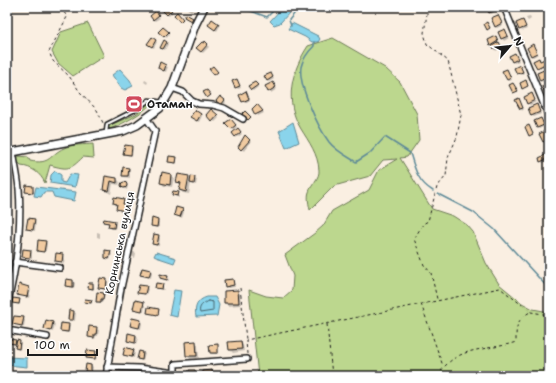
<svg xmlns="http://www.w3.org/2000/svg" width="556" height="383" font-family="'Shantell Sans',sans-serif">
<rect width="100%" height="100%" fill="#faefe2"/>
<filter id="ink" filterUnits="userSpaceOnUse"><feTurbulence type="fractalNoise" baseFrequency=".025" numOctaves="2"/><feDisplacementMap in="SourceGraphic" scale="8" xChannelSelector="R" yChannelSelector="G"/><feConvolveMatrix kernelMatrix="1 2 1 2 8 2 1 2 1" color-interpolation-filters="sRGB"/></filter>
<g filter="url(#ink)">
<g fill="#bcd78e" stroke="#6c7a55">
<polygon points="88,23 104,56 73,76 58,63 52,52 61,32"/>
<path d="M333,38L385,68L400,82L417,114L419,140L407,157L400,158L432,209L453,216L467,225L473,232L486,263L499,284L522,303L533,309L549,312V376H258L249,290L266,296L283,298L292,290L293,276L285,255L315,233L323,226L332,211L369,190L379,170L397,159L383,160L370,176L334,186L310,210C309,205 307,197 309,192C311,185 320,178 319,170C318,154 309,142 301,129C284,101 291,72 308,46Z"/>
<path d="M152,101C151,109 118,127 109,129L108,126L136,114Z"/>
<path d="M93,144L94,158L83,157C70,170 68,170 50,165L45,183C40,173 32,167 21,166L17,160L19,156L28,157L30,161C51,165 49,155 64,148C72,144 85,145 93,144Z"/>
</g>
<g fill="#8ad4eb" stroke="#5e8a98">
<polygon points="283,7 287,7 290,12 280,23 274,25 270,21"/>
<polygon points="292,23 318,36 320,39 318,42 312,42 305,37 288,29"/>
<polygon points="120,69 130,80 133,86 125,90 121,88 112,75"/>
<polygon points="293,122 299,142 286,148 279,131"/>
<polygon points="55,171 61,175 61,182 65,183 70,174 78,175 75,187 50,183 51,175"/>
<polygon points="36,187 76,192 74,201 54,197 52,192 44,192 41,197 34,196"/>
<polygon points="156,252 176,258 174,263 156,257 154,256"/>
<polygon points="174,290 181,291 177,317 169,315"/>
<path d="M207,297H215L219,305L217,316L196,317C194,307 197,300 207,297Z"/>
<polygon points="7,357 27,358 27,367 7,365"/>
</g>
<g fill="#0003">
<polygon points="164,7 168,7 173,12 169,16 162,9"/>
<polygon points="185,7 194,7 192,12"/>
<polygon points="487,7 496,7 497,11 491,14"/>
<polygon points="156,13 160,18 155,21 151,16"/>
<polygon points="498,16 503,25 497,28 495,26"/>
<polygon points="530,17 531,19 528,21 526,18"/>
<polygon points="523,21 527,29 522,31 518,23"/>
<polygon points="218,25 220,26 217,31 211,26"/>
<polygon points="163,28 169,34 167,38 160,32"/>
<polygon points="506,32 509,38 504,41 499,33"/>
<polygon points="152,39 157,42 154,48 150,46"/>
<polygon points="497,39 501,48 496,51 489,41"/>
<polygon points="166,43 168,44 165,50 162,48"/>
<polygon points="206,43 209,47 203,53 198,48"/>
<polygon points="533,46 538,54 533,57 531,55"/>
<polygon points="515,54 519,61 514,63 513,61"/>
<polygon points="539,59 541,62 545,60 548,65 539,69 538,67"/>
<polygon points="161,64 168,67 166,72 159,68"/>
<polygon points="521,68 524,73 520,75 516,69"/>
<polygon points="507,70 512,80 509,81 504,71"/>
<polygon points="544,71 548,79 542,82 541,80"/>
<polygon points="271,74 274,79 269,82 267,80"/>
<polygon points="145,80 148,82 147,84 144,82"/>
<polygon points="233,82 238,82 241,88 238,89"/>
<polygon points="257,85 258,87 253,91 251,89"/>
<polygon points="274,85 277,89 271,93 269,91"/>
<polygon points="246,92 250,100 245,103 243,101"/>
<polygon points="533,96 536,102 530,105 528,103"/>
<polygon points="220,97 226,102 223,106 219,103"/>
<polygon points="519,100 524,109 522,111 517,101"/>
<polygon points="257,105 264,113 258,116 255,106"/>
<polygon points="538,107 541,114 534,117 532,115"/>
<polygon points="211,111 219,118 215,122 207,115"/>
<polygon points="201,114 202,116 199,122 193,119"/>
<polygon points="541,119 545,126 539,129 538,127"/>
<polygon points="231,120 237,127 233,130 227,123"/>
<polygon points="238,130 242,134 238,137 234,133"/>
<polygon points="547,131 549,134 549,141 545,143 543,141"/>
<polygon points="245,137 251,142 244,151 239,147"/>
<polygon points="549,146 549,154 546,148"/>
<polygon points="132,147 133,149 132,156 126,155 124,154"/>
<polygon points="547,155 549,160 543,163 541,161"/>
<polygon points="176,158 177,164 169,162"/>
<polygon points="129,169 130,170 130,178 124,177 123,175"/>
<polygon points="171,175 174,178 172,187 164,186 161,183"/>
<polygon points="106,177 117,179 120,182 119,185 113,184 111,194 104,190"/>
<polygon points="189,177 191,180 192,178 197,180 196,185 191,183 189,194 183,193 180,190 181,185 178,182"/>
<polygon points="123,183 128,185 127,190 123,188"/>
<polygon points="33,187 34,194 26,192"/>
<polygon points="178,193 179,198 173,195"/>
<polygon points="123,200 128,208 127,213 120,212 114,203"/>
<polygon points="182,210 184,212 182,218 175,214"/>
<polygon points="35,220 36,221 35,231 29,230 28,228"/>
<polygon points="158,221 159,222 159,228 153,227 152,225"/>
<polygon points="104,222 115,222 116,224 115,229 111,229 109,224"/>
<polygon points="97,232 100,233 100,238 97,237"/>
<polygon points="159,236 160,238 159,246 154,245 153,243"/>
<polygon points="45,242 47,243 46,251 38,251"/>
<polygon points="31,251 32,252 32,259 23,257"/>
<polygon points="132,251 136,253 135,258 131,256"/>
<polygon points="110,252 112,254 110,260 106,257"/>
<polygon points="57,254 65,257 64,263 56,261"/>
<polygon points="150,270 152,272 151,278 142,275"/>
<polygon points="168,276 169,281 161,278"/>
<polygon points="107,280 108,282 107,290 101,289 99,287"/>
<polygon points="233,280 235,287 228,288 226,286"/>
<polygon points="73,281 75,283 74,288 66,286"/>
<polygon points="93,284 94,286 94,290 89,288"/>
<polygon points="162,285 164,290 156,288"/>
<polygon points="20,286 31,289 29,298 18,294"/>
<polygon points="146,287 148,289 146,295 138,292"/>
<polygon points="237,291 240,294 241,305 228,306 225,303"/>
<polygon points="103,294 105,295 102,303 99,303 97,301"/>
<polygon points="19,300 20,305 13,303"/>
<polygon points="91,301 92,304 85,302"/>
<polygon points="135,301 145,305 144,312 134,308"/>
<polygon points="158,310 159,316 148,313"/>
<polygon points="70,311 76,313 75,321 69,319"/>
<polygon points="23,318 25,320 24,327 14,324"/>
<polygon points="46,321 55,324 53,332 45,329"/>
<polygon points="141,321 142,323 141,329 131,326"/>
<polygon points="68,325 70,326 69,333 63,332 61,330"/>
<polygon points="90,328 99,330 98,336 96,336 95,339 89,337"/>
<polygon points="136,336 138,338 136,344 128,340"/>
<polygon points="15,341 21,343 20,350 16,348 17,346 10,343"/>
<polygon points="196,342 198,345 199,358 190,359 187,356"/>
<polygon points="240,342 243,345 244,351 233,353 230,350"/>
<polygon points="217,345 219,354 212,354 211,353"/>
<polygon points="7,347 10,349 10,351 7,350"/>
<polygon points="133,351 135,352 134,358 124,355"/>
<polygon points="95,352 97,353 96,360 87,358"/>
<polygon points="143,352 145,354 143,361 138,359"/>
<polygon points="91,365 93,367 92,373 88,373 86,371"/>
</g>
<g fill="none" stroke-linecap="round" stroke-linejoin="round">
<path stroke="#48666f" stroke-width="1" d="M208,301L213,302V311L200,313C198,307 203,303 208,301Z"/>
<g stroke="#5e8a98" stroke-width="1.5">
<polyline points="240,7 267,17 277,7"/>
<polyline points="291,26 289,20 294,14 294,7"/>
<path d="M314,42V46C308,52 303,58 301,67C298,85 318,127 329,142C336,151 347,156 356,162L370,153L385,137L410,153C415,170 418,182 433,191"/>
<polyline points="438,194 473,212 494,229 549,289"/>
</g>
</g>
<g fill="#f0caa0" stroke="#1c1c1c">
<polygon points="163,7 169,7 172,10 167,15 161,9"/>
<polygon points="486,7 496,7 497,9 489,13"/>
<polygon points="156,11 159,15 153,20 150,16"/>
<polygon points="177,12 183,19 180,22 174,15"/>
<polygon points="186,14 193,18 191,21 184,17"/>
<polygon points="498,15 502,23 495,27 491,18"/>
<polygon points="212,19 219,24 215,30 208,25"/>
<polygon points="523,20 526,27 519,30 516,23"/>
<polygon points="487,22 490,28 487,30 484,24"/>
<polygon points="163,27 169,32 164,37 158,32"/>
<polygon points="505,29 508,36 501,39 498,32"/>
<polygon points="496,36 498,41 490,46 488,40"/>
<polygon points="152,37 156,40 152,47 147,44"/>
<polygon points="164,40 167,42 163,49 160,48"/>
<polygon points="205,41 208,44 201,52 196,48 202,42 204,43"/>
<polygon points="499,42 501,46 494,49 492,46"/>
<polygon points="533,44 537,53 531,56 527,48"/>
<polygon points="515,53 518,59 512,62 509,56"/>
<polygon points="539,58 540,61 545,59 547,63 537,68 533,61"/>
<polygon points="160,62 166,65 164,71 158,68"/>
<polygon points="520,65 523,72 517,74 514,68"/>
<polygon points="213,66 218,72 214,75 209,69"/>
<polygon points="507,69 511,78 507,80 502,71"/>
<polygon points="544,70 547,77 540,81 537,73"/>
<polygon points="271,73 273,77 267,81 264,76"/>
<polygon points="237,79 240,86 235,88 232,81"/>
<polygon points="526,80 528,86 522,89 520,83"/>
<polygon points="255,82 258,85 251,90 248,86"/>
<polygon points="273,82 276,87 268,92 265,86"/>
<polygon points="549,82 549,91 545,93 542,86"/>
<polygon points="513,83 518,91 513,93 509,85"/>
<polygon points="207,90 211,95 207,98 203,92"/>
<polygon points="246,91 249,99 242,102 239,95"/>
<polygon points="532,93 535,100 527,104 524,97"/>
<polygon points="220,96 225,100 221,105 216,101"/>
<polygon points="138,97 142,103 131,111 127,105"/>
<polygon points="519,98 523,108 520,109 515,100"/>
<polygon points="257,104 263,111 255,115 252,109"/>
<polygon points="537,104 540,112 531,116 528,108"/>
<polygon points="211,109 218,115 212,122 206,115"/>
<polygon points="195,110 201,114 197,121 190,117"/>
<polygon points="245,111 251,117 248,120 242,114"/>
<polygon points="541,118 544,125 537,128 534,121"/>
<polygon points="231,119 236,125 231,129 225,123"/>
<polygon points="529,125 533,134 529,136 525,127"/>
<polygon points="238,128 241,132 235,137 232,133"/>
<polygon points="547,130 549,139 543,142 539,134"/>
<polygon points="245,135 250,140 241,150 238,147"/>
<polygon points="125,145 132,146 131,155 123,154"/>
<polygon points="547,154 549,158 540,162 539,158"/>
<polygon points="169,156 177,157 176,163 168,162"/>
<polygon points="123,167 129,168 128,176 122,176"/>
<polygon points="162,172 171,174 170,185 160,183"/>
<polygon points="178,174 189,176 186,192 179,190 181,183 176,182"/>
<polygon points="105,176 117,178 117,183 111,181 109,191 103,190"/>
<polygon points="191,176 195,177 194,184 190,183"/>
<circle cx="124" cy="185" r="3"/>
<polygon points="26,185 33,186 33,193 25,192"/>
<polygon points="173,191 179,192 178,196 172,195"/>
<polygon points="114,197 124,199 123,204 126,205 125,211 116,209 117,204 113,203"/>
<polygon points="176,207 183,209 180,217 174,215"/>
<polygon points="28,218 35,219 33,230 26,229"/>
<polygon points="152,218 158,220 157,227 151,226"/>
<polygon points="104,219 115,221 114,228 108,227 109,223 103,222"/>
<polygon points="154,234 159,235 157,245 152,244"/>
<polygon points="38,240 46,241 44,252 37,251"/>
<polygon points="23,249 31,250 30,258 22,257"/>
<polygon points="105,250 111,251 109,259 105,258"/>
<polygon points="56,253 63,254 62,262 55,261"/>
<polygon points="142,268 151,270 149,277 140,275"/>
<polygon points="160,274 168,276 167,280 160,278"/>
<polygon points="100,278 107,279 106,289 98,288"/>
<polygon points="66,279 73,280 73,287 65,286"/>
<polygon points="233,279 234,285 225,287 224,280"/>
<polygon points="89,283 93,283 93,289 88,288"/>
<polygon points="156,283 163,284 162,289 155,288"/>
<polygon points="19,284 29,287 27,297 17,295"/>
<polygon points="139,285 147,286 145,294 137,293"/>
<polygon points="238,290 239,303 224,303 224,291"/>
<polygon points="97,292 104,293 103,299 101,299 101,302 96,302"/>
<polygon points="13,298 20,299 19,304 12,303"/>
<polygon points="85,299 92,300 91,303 84,302"/>
<polygon points="135,300 144,302 142,311 133,309"/>
<polygon points="148,307 159,309 158,315 147,313"/>
<polygon points="69,310 74,311 73,320 68,320"/>
<polygon points="14,316 24,317 22,326 12,324"/>
<polygon points="132,318 141,320 139,328 130,326"/>
<polygon points="46,320 53,322 51,331 44,329"/>
<polygon points="61,323 69,324 68,332 60,331"/>
<polygon points="89,326 97,327 96,335 94,335 94,338 88,337"/>
<polygon points="128,333 136,335 135,343 127,341"/>
<polygon points="10,339 16,340 15,344 9,343"/>
<polygon points="17,340 20,341 19,349 15,348"/>
<polygon points="196,341 197,356 186,356 185,342"/>
<polygon points="241,341 242,349 229,350 228,342"/>
<polygon points="218,344 218,353 210,353 209,345"/>
<polygon points="125,347 134,350 132,357 123,355"/>
<polygon points="87,350 96,351 95,359 86,358"/>
<polygon points="139,351 143,352 142,360 137,359"/>
<polygon points="86,364 91,365 91,372 85,371"/>
<polygon points="189,370 195,370 196,376 189,376"/>
<polygon points="212,370 213,376 202,376 202,371"/>
</g>
<g fill="none" stroke-linecap="round" stroke-linejoin="round">
<g stroke="#1c1c1c" stroke-width="5.5">
<polyline id="service" points="106,133 107,124 137,109 149,100 162,102"/>
</g>
<g stroke="#1c1c1c" stroke-width="8">
<g id="minor">
<polyline points="504,7 549,117"/>
<polyline points="172,88 183,92 192,101 199,104 213,105 224,108 243,119"/>
<polyline points="15,262 60,268"/>
<path d="M7,306C16,269 22,227 19,189C18,177 15,164 13,152"/>
<polyline points="7,330 47,337"/>
<polyline points="107,367 139,368 175,373"/>
<polyline points="106,376 121,288 155,131 146,118"/>
<polyline points="175,376 175,364 247,359"/>
</g>
</g>
<g stroke="#1c1c1c" stroke-width="10">
<polyline id="secondary" points="7,153 123,131 137,125 160,108 172,88 195,25 204,7"/>
</g>
<g stroke="#1c1c1c" stroke-width="1" stroke-dasharray="3 3" stroke-linecap="butt">
<polyline points="61,7 67,17 49,52 53,61 69,76 80,92 97,110 103,123"/>
<polyline points="428,7 424,33 427,44 448,61 461,115 457,137 448,158 446,176 437,187 428,221 423,224 414,239 424,265 431,273 437,299"/>
<polyline points="240,288 246,339"/>
<polyline points="421,304 443,366"/>
<polyline points="327,324 332,376"/>
<polyline points="247,354 246,340 500,288 531,312 549,315"/>
<path d="M438,376C456,344 487,352 516,342C516,327 516,320 530,312"/>
</g>
<use href="#service" stroke="#fff" stroke-width="2.5"/>
<use href="#minor" stroke="#fff" stroke-width="5"/>
<use href="#secondary" stroke="#fff" stroke-width="7"/>
</g>
</g>
<defs>
<g id="stadium-square" transform="scale(0.9)"><rect x="-9" y="-9" width="18" height="18" rx="4" fill="#d1495b" stroke="#fff"/><path d="M0-5a6.5 5 0 1 0 0 10a6.5 5 0 1 0 0-10ZM-3.5-1.8h7v3.6h-7Z" fill="#fff"/></g>
</defs>
<g fill-rule="evenodd">
<use href="#stadium-square" x="134" y="104"/>
</g>
<g text-anchor="middle" dominant-baseline="central" stroke-width="3" stroke-linejoin="round" paint-order="stroke">
<g font-size="11" font-weight="bold" fill="#1c1c1c" stroke="#fff" text-anchor="start">
<text x="147" y="104">Отаман</text>
</g>
<g font-size="11" fill="#1c1c1c" stroke="#fff">
<text transform="translate(120 243) rotate(-78)">Корнинська вулиця</text>
</g>
</g>
<rect width="556" height="383" fill="none" stroke="#fff" stroke-width="24"/>
<rect x="12" y="12" width="532" height="359" fill="none" stroke="#1c1c1c" stroke-width="1.5" filter="url(#ink)"/>
<g transform="translate(510 46) rotate(62)" stroke="#ffffff" stroke-width="3" paint-order="stroke">
<path d="M0-3L7 15L0 10L-7 15Z" fill="#1c1c1c"/>
<text y="-6" font-size="11" font-weight="bold" text-anchor="middle" fill="#1c1c1c">N</text>
</g>
<path d="M28 349v6h69v-6" fill="none" stroke="#1c1c1c" stroke-width="2"/>
<text x="34" y="349" font-size="12" fill="#1c1c1c" stroke="#ffffff" stroke-width="3" paint-order="stroke">100 m</text>
</svg>
